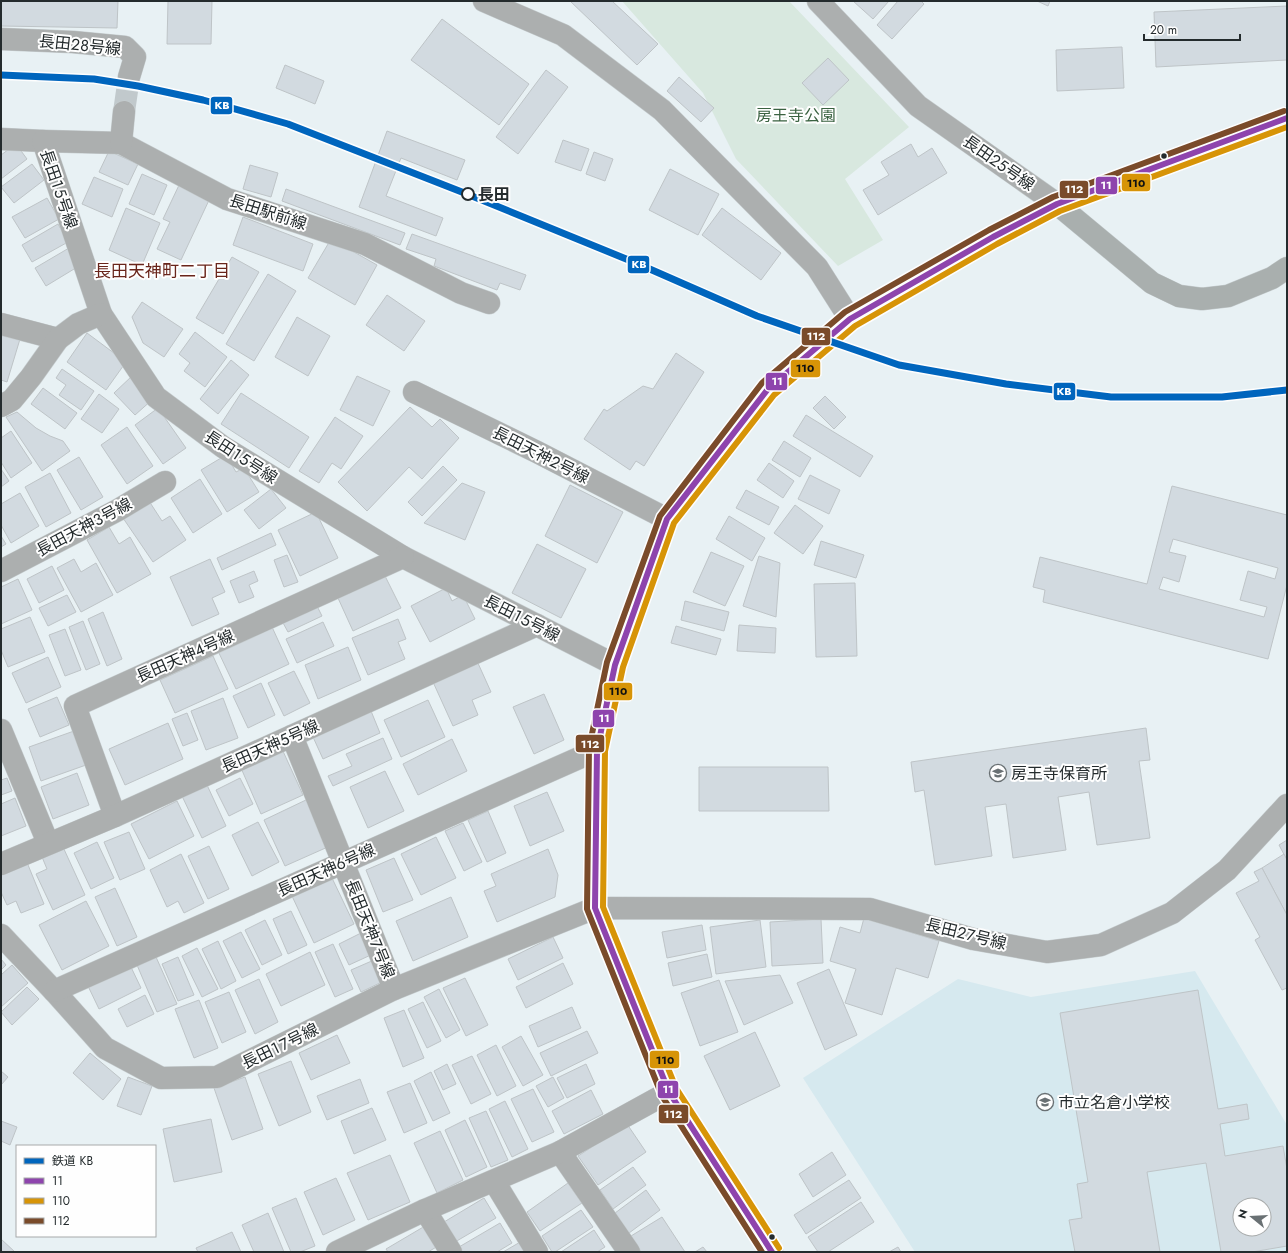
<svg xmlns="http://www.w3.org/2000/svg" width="1288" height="1253" font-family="Jost,'Noto Sans JP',sans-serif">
<rect width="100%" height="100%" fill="#e8f1f4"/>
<path fill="#d6e9ef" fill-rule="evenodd" d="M1195,971L1287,1125V1252H915L803,1078L958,979L1031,997ZM1240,1205H1264V1229H1240Z"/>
<polygon fill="#d8e8df" points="622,1 789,1 909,127 845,179 883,240 838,266 736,159 703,93"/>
<g fill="#d2dae0" stroke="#bec4c7" fill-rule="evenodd">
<polygon points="1,1 118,1 117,28 1,26"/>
<polygon points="168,1 212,1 211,44 167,44"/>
<polygon points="570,1 612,1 658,44 637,65"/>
<polygon points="853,1 889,1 873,19"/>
<polygon points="898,1 921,1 924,4 892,39 877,25"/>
<polygon points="1037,1 1050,1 1048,6"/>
<polygon points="1287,6 1287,60 1156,67 1154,12"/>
<polygon points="442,19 529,84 499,125 411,60"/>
<polygon points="1122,47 1124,88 1057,91 1056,50"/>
<polygon points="828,58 849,80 823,105 802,83"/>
<polygon points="285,65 324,81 315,104 276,88"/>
<polygon points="546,70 568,87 518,154 496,137"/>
<polygon points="679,77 714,108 701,122 667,91"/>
<polygon points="387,131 465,160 457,180 401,158 386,196 443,218 436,236 359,207"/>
<polygon points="563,140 589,149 581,171 555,162"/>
<polygon points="16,144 27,159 1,179 1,155"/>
<polygon points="911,144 918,157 932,148 947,173 878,215 863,190 889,175 881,162"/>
<polygon points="109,151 138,164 128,185 99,172"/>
<polygon points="594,152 613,159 605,181 586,174"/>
<polygon points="32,164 44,180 14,203 1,187"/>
<polygon points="250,165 278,173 271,197 243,189"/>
<polygon points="670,169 719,194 698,235 649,210"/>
<polygon points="142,174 167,185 154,215 129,204"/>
<polygon points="94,177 123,189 112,217 82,204"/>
<polygon points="180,183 210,198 181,260 157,249 170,222 163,219"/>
<polygon points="286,189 405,233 400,245 282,201"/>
<polygon points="47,198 59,219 25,238 12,217"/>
<polygon points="126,208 160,223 142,265 109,250"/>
<polygon points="722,208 781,253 761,280 702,235"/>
<polygon points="243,217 313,244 303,271 233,245"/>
<polygon points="58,224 68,242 32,262 22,245"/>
<polygon points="412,234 526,275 520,290 500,283 497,290 434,266 436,259 406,249"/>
<polygon points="331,239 377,265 355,305 308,278"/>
<polygon points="69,248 79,266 46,286 35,268"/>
<polygon points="232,257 259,272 223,334 196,318"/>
<polygon points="268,274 296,291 254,361 226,344"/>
<polygon points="387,295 425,321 404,351 366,325"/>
<polygon points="142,302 183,329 164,357 143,343 132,317"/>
<polygon points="297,317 330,336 308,376 275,357"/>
<polygon points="195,332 227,357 205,387 184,371 190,363 179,354"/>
<polygon points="1,333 20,339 7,382 1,380"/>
<polygon points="87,333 126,362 106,390 67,362"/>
<polygon points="676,353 704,372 644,466 636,461 630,470 584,439 604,409 607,411 643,386 653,389"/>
<polygon points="231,360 249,375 218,414 200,399"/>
<polygon points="62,369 94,391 81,410 59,395 66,385 56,378"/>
<polygon points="132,376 153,399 135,415 114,393"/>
<polygon points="357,376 390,391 373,426 340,410"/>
<polygon points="43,388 77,413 65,429 31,404"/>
<polygon points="241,393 309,437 289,468 221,424"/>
<polygon points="99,394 119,409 102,433 81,419"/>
<polygon points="825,396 846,417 834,429 813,408"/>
<polygon points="410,407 432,427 440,419 459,438 422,479 409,467 367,511 338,482"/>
<polygon points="158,408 186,448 163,464 135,425"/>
<polygon points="17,412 36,428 50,436 63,441 70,451 42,471 6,417"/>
<polygon points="806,415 873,456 860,477 793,436"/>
<polygon points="335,417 363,436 341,469 332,463 319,483 299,471"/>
<polygon points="127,427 153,466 127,484 101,445"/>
<polygon points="11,431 32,463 11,478 1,462 1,438"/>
<polygon points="784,441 811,458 800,477 772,460"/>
<polygon points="226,455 236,472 244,468 259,492 227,512 201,470"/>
<polygon points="79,457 103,497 81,510 57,470"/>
<polygon points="769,463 794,481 783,498 757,480"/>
<polygon points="443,466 457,480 422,516 408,502"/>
<polygon points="1,469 9,481 1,487"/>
<polygon points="50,473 71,513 46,527 25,487"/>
<polygon points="810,475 840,490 829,514 798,499"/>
<polygon points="200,479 222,514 193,533 171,498"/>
<polygon points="462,483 485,492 465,540 424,523"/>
<polygon points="570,485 623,512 597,563 545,536"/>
<path d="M1172,486L1287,515V585L1268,659L1043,602L1045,590L1033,587L1040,557L1147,584ZM1173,539L1278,568L1275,579L1248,571L1240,600L1267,607L1264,617L1159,589L1163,577L1179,582L1186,556L1169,552Z"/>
<polygon points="271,489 286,508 259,529 244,510"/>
<polygon points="746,490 779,507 769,525 736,508"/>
<polygon points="20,493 39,526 11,543 1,525 1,504"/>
<polygon points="149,501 162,521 170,516 186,540 153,562 123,518"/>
<polygon points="795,505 823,526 803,554 774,533"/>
<polygon points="316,512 338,558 300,576 278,530"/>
<polygon points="729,516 765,538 752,561 716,539"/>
<polygon points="109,527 119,544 130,537 151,574 117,593 87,540"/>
<polygon points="271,533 276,545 222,570 217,558"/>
<polygon points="1,536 6,544 1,547"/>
<polygon points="821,541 864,555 856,578 814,565"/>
<polygon points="537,544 586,569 561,618 512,593"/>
<polygon points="711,552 744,566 725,606 693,592"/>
<polygon points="287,555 298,582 284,587 274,560"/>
<polygon points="759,556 780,563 776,617 743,606"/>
<polygon points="74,559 81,572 96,563 113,595 81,612 57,568"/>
<polygon points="210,559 225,592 212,598 219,614 192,626 170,577"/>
<polygon points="52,566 64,590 39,603 27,579"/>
<polygon points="254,571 258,581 249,585 254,597 239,603 230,581"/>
<polygon points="385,576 401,608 353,631 338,598"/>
<polygon points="18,579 32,610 1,624 1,587"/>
<polygon points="855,583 857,656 816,657 814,584"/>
<polygon points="446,588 452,601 463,595 475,619 430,642 411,606"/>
<polygon points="67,595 76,612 48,626 39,608"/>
<polygon points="685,601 729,612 724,631 681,620"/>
<polygon points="316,604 322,616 288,632 282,621"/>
<polygon points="103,612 122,659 107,666 88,619"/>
<polygon points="30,617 45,652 8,667 1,650 1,629"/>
<polygon points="398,619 406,639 398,642 405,659 368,675 352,638"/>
<polygon points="83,621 100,664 86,670 69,627"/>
<polygon points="323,622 334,646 297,663 286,639"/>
<polygon points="739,625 776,628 775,653 737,651"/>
<polygon points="676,626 721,639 716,655 671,643"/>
<polygon points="272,627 289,664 236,689 218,651"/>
<polygon points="65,629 81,670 65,676 49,635"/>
<polygon points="348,647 361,680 318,699 305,665"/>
<polygon points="213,656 228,689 175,713 160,680"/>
<polygon points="48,657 61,687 26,703 12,673"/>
<polygon points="477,661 491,692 472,700 478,715 453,726 433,682"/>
<polygon points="294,671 310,703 284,716 268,683"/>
<polygon points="261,683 275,715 248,728 233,696"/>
<polygon points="544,694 564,740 534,754 513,707"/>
<polygon points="57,697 69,725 40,737 28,709"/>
<polygon points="223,698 238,738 206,750 191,711"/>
<polygon points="428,700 445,737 401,757 384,720"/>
<polygon points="371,711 380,733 323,759 313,737"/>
<polygon points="187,713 198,740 183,746 172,719"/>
<polygon points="168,723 183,759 125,785 109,749"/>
<polygon points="1146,728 1150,760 1139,761 1150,838 1097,845 1089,792 1058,797 1066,850 1013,858 1006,804 985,807 992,856 935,865 924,790 915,792 911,762"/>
<polygon points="74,731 86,765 41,781 29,747"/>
<polygon points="383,738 392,759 333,786 328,776 352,766 346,754"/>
<polygon points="452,739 467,771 418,795 403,764"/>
<polygon points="282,749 303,795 261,814 241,768"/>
<polygon points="699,767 828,767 829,811 699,811"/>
<polygon points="385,771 404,811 368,828 350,787"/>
<polygon points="77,773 89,805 53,819 41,787"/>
<polygon points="7,778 12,791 1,795 1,780"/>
<polygon points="240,778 253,804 229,816 216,790"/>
<polygon points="207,785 226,826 202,838 182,796"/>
<polygon points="547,792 564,831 530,846 514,806"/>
<polygon points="15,798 26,826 1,836 1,804"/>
<polygon points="308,799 330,846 285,866 264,820"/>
<polygon points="177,801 194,836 149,859 131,824"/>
<polygon points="488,811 506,853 487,862 468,820"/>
<polygon points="258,822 279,862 252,876 232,835"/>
<polygon points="463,823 482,862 464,871 445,831"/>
<polygon points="129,832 145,869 120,880 104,842"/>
<polygon points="436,837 456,878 421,895 401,854"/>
<polygon points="1287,840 1287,860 1279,845"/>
<polygon points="97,842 114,878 91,889 74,853"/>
<polygon points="209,846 229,889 208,899 188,856"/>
<polygon points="63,847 85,895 53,910 36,874 47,869 42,857"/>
<polygon points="548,849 558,875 555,897 497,922 484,891 496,886 491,874"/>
<polygon points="181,854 204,903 184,913 178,901 167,907 150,870"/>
<polygon points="1284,854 1287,860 1287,915 1262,868"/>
<polygon points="394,858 413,900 383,912 366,870"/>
<polygon points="26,860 44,904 21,913 16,901 7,905 1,892 1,871"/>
<polygon points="1262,868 1287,915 1287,988 1282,990 1255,940 1260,937 1236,893 1259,881 1254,872"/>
<polygon points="332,878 354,924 314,943 292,896"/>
<polygon points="115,888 137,937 117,946 95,897"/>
<polygon points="451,897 468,937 413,961 396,921"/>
<polygon points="86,901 109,946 62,970 39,925"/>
<polygon points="291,911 307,945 288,954 273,919"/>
<polygon points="864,918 939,941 928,978 896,968 882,1015 845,1003 856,969 830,961 840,927 860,933"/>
<polygon points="821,919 823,963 772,966 770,922"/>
<polygon points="265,920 282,955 262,965 245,930"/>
<polygon points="760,920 766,967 716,974 710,927"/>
<polygon points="702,925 706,950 667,958 662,932"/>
<polygon points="241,932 260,969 242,978 223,941"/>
<polygon points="363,932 373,954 349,965 339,944"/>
<polygon points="553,937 563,958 518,980 508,959"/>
<polygon points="218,941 236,981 221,989 202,949"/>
<polygon points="333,944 353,989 335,997 315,952"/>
<polygon points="197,948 218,989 202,997 182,956"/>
<polygon points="310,952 325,985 281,1006 266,974"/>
<polygon points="707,954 712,977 673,986 668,963"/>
<polygon points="156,957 177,1004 157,1012 137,965"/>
<polygon points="178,957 194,995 178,1001 162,964"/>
<polygon points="1,959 6,965 1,970"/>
<polygon points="374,960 384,981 361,992 351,970"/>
<polygon points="563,963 573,984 526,1008 516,987"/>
<polygon points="12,965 28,983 1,1007 1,975"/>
<polygon points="130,965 141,988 99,1009 88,986"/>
<polygon points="829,969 857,1035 825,1050 797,983"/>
<polygon points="780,975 793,1003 744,1025 725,981"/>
<polygon points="465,978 488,1025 466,1036 443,988"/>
<polygon points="259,979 278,1022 255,1034 235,990"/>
<polygon points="719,980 738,1032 700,1046 681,993"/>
<polygon points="27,987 39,999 12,1025 1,1012"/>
<polygon points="439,989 460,1030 446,1038 424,997"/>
<path d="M1198,990L1218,1109L1247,1104L1249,1119L1220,1124L1225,1156L1283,1146L1287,1169V1246L1252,1252H1221L1206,1163L1147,1172L1160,1252H1075L1069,1220L1082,1218L1077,1184L1088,1182L1060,1013ZM1240,1205H1264V1229H1240Z"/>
<polygon points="229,992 246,1032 222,1043 205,1002"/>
<polygon points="145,995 154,1014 127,1027 118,1009"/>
<polygon points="199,1000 218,1048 194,1058 175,1009"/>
<polygon points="423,1002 441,1041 427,1048 408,1009"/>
<polygon points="572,1007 581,1028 538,1047 529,1026"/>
<polygon points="404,1010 424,1058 403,1067 384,1018"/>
<polygon points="587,1031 598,1053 551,1076 540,1053"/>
<polygon points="755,1032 780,1086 730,1110 704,1056"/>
<polygon points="337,1035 350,1063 311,1080 299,1053"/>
<polygon points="521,1036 543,1075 523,1086 502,1047"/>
<polygon points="496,1045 516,1086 497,1096 477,1055"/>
<polygon points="90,1053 121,1079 103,1100 73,1073"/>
<polygon points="472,1056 491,1094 471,1104 452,1065"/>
<polygon points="291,1061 311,1112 279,1126 258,1074"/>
<polygon points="447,1064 456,1084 443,1090 434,1071"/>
<polygon points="586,1064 595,1084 567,1098 557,1078"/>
<polygon points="1,1071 8,1077 1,1085"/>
<polygon points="431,1072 450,1113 433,1121 414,1081"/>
<polygon points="128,1077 152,1086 141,1115 117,1106"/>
<polygon points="245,1077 263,1129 232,1140 214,1088"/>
<polygon points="553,1077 564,1098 548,1107 536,1086"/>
<polygon points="360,1079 369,1103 327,1120 317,1096"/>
<polygon points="410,1083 427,1123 404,1133 387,1092"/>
<polygon points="533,1089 554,1132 532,1142 511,1099"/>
<polygon points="591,1090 603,1114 564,1134 552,1111"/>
<polygon points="505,1101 528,1149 512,1157 489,1109"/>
<polygon points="372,1108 386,1140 354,1154 341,1121"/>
<polygon points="486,1111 508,1160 491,1167 469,1118"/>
<polygon points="211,1119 222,1172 174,1182 163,1129"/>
<polygon points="465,1120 487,1167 466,1177 445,1130"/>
<polygon points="1,1121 17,1127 10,1145 1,1141"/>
<polygon points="627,1124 646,1152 598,1185 578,1156"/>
<polygon points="440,1131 463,1180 437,1193 414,1143"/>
<polygon points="832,1152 846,1175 813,1197 799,1174"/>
<polygon points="390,1155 410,1202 368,1220 347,1173"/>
<polygon points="633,1167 646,1185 613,1209 600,1190"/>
<polygon points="336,1178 355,1220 323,1235 304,1192"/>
<polygon points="849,1180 861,1198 806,1234 794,1215"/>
<polygon points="568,1183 582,1203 540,1231 527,1212"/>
<polygon points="646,1190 660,1210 625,1236 611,1216"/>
<polygon points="296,1198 315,1246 300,1252 291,1252 272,1208"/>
<polygon points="484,1198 496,1218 455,1242 444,1222"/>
<polygon points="861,1202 874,1222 828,1252 818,1252 808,1237"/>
<polygon points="581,1210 593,1227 555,1252 552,1252 542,1236"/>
<polygon points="268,1213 284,1252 254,1252 242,1225"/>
<polygon points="662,1217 685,1252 641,1252 631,1236"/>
<polygon points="500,1223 512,1243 497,1252 462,1252 459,1247"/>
<polygon points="425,1226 438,1246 428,1252 388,1252 386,1249"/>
<polygon points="594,1230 605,1247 597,1252 561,1252"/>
<polygon points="232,1232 241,1252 198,1252 196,1248"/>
<polygon points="1,1239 15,1252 1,1252"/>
<polygon points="522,1241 528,1252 503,1252"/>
<polygon points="703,1247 707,1252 695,1252"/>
<polygon points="898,1247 901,1252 889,1252"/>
</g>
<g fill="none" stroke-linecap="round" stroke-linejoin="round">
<polyline stroke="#c1c9cc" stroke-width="22" stroke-dasharray="22 11" stroke-linecap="butt" points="124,112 129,77"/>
<g stroke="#c6cdcf" stroke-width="23">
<g id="street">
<polyline points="484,1 563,35 662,110 817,267 850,319"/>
<polyline points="818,1 918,106 1057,204"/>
<polyline points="1,39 73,42 125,47 135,57 129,77"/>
<polyline points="1,139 43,141 101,314 156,397 223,447 403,557 615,665"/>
<polyline points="43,141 121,143 227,199 365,244 461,293 489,303"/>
<polyline points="121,143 124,112"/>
<polyline points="1,324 58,339"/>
<polyline points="414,392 537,452 667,519"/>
<polyline points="1,406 12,400 31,377 58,339 78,324 101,314"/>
<polyline points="1,571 118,510 165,482"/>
<polyline points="1,730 48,843"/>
<polyline points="292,736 394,989"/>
<polyline points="115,816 75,706 403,557"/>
<polyline points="1,864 115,816 537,625"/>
<polyline points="1,935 54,991 105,1048 161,1078 217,1077 394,989 595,908 870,909 973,939 1047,952 1101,945 1172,913 1227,870 1287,805"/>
<polyline points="54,991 597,750"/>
<polyline points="560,1152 629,1252"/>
<polyline points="494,1181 537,1252"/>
<polyline points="425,1210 451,1252"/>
<polyline points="337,1252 425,1210 560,1152 669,1092"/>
</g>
</g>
<g stroke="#c6cdcf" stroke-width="23">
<polyline id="secondary" points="1057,204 1152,283 1179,296 1202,299 1228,296 1272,278 1287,268"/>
</g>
<g stroke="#c6cdcf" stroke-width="23">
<polyline id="primary" points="772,1252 669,1092 595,908 597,750 615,665 667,519 768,389 850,319 993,237 1057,204 1287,118"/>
</g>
<use href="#street" stroke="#acafaf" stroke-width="22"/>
<use href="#secondary" stroke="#a9afae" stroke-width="22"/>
<use href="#primary" stroke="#acb1b3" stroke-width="22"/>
<g stroke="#fefefe" stroke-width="9">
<polyline id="bus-1" points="772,1252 669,1092 595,908 597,750 615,665 667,519 768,389 850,319 993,237 1057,204 1287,118"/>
</g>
<g stroke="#fefefe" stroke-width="9">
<polyline id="bus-2" points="779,1248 676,1088 603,907 605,751 623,667 674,523 774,395 855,326 997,244 1060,211 1287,127"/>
</g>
<g stroke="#fefefe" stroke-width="9">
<polyline id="bus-3" points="762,1252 662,1096 587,909 589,748 607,662 660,516 762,383 845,312 989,230 1053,197 1284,111"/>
</g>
<use href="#bus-1" stroke="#8e44ad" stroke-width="6"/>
<use href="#bus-2" stroke="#d79407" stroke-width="6"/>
<use href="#bus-3" stroke="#7a4b2a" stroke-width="6"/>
<g stroke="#fefefe" stroke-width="10">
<polyline id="rail-1" points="1,75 94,79 138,86 203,100 288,124 467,194 636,263 757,316 899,365 1006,384 1111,397 1222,397 1287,390"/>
</g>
<use href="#rail-1" stroke="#0065bd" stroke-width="7"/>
</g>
<defs>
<g id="school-ring" transform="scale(0.9)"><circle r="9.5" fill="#fefefe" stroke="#697073" stroke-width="1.5"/><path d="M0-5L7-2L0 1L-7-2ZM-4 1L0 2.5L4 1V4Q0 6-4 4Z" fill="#697073"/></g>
</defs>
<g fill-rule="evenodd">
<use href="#school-ring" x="998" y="773"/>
<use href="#school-ring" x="1045" y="1102"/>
</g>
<g fill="#242b2d" stroke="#fefefe" stroke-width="1.5">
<circle cx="1164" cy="156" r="3.5"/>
<circle cx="772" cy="1237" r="3.5"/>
</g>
<circle fill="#fefefe" stroke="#242b2d" stroke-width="2" cx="468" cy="194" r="6"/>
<g text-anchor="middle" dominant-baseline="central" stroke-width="4" stroke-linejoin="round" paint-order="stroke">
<g font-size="16" fill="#242b2d" stroke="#fefefe">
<text transform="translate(80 45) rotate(6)">長田２８号線</text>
<text transform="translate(999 163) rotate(35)">長田２５号線</text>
<text transform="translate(59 189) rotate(71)">長田１５号線</text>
<text transform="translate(268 212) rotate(18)">長田駅前線</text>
<text transform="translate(541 455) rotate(27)">長田天神２号線</text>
<text transform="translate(241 457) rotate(33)">長田１５号線</text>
<text transform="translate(84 527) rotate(-28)">長田天神３号線</text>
<text transform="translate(522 618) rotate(27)">長田１５号線</text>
<text transform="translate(185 656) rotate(-24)">長田天神４号線</text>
<text transform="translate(270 746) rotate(-24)">長田天神５号線</text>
<text transform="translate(326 870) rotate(-24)">長田天神６号線</text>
<text transform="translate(370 929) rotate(68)">長田天神７号線</text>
<text transform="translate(966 934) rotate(14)">長田２７号線</text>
<text transform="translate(280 1046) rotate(-26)">長田１７号線</text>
</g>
<g font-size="16" fill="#3a6241" stroke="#fefefe">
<text x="796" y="115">房王寺公園</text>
</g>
<g font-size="16" font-weight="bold" fill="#242b2d" stroke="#fefefe" text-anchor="start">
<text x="478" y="194">長田</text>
</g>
<g font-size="16" fill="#242b2d" stroke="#fefefe" text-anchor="start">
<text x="1011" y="773">房王寺保育所</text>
<text x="1058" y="1102">市立名倉小学校</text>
</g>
<g font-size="17" fill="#69251b" stroke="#fefefe">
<text x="162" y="271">長田天神町二丁目</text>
</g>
</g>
<g stroke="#fefefe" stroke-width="1.5">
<rect x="210" y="96" width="23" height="19" rx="4" fill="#0065bd"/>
<rect x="1121" y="173" width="30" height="19" rx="4" fill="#d79407"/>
<rect x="1095" y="176" width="23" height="19" rx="4" fill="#8e44ad"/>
<rect x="1059" y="180" width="30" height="19" rx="4" fill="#7a4b2a"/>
<rect x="627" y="255" width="23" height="19" rx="4" fill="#0065bd"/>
<rect x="801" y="327" width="30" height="19" rx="4" fill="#7a4b2a"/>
<rect x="790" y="359" width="31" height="19" rx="4" fill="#d79407"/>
<rect x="765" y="372" width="23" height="19" rx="4" fill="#8e44ad"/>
<rect x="1053" y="382" width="23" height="19" rx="4" fill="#0065bd"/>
<rect x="603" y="682" width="30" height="19" rx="4" fill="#d79407"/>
<rect x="592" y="709" width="23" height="19" rx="4" fill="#8e44ad"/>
<rect x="575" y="734" width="30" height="19" rx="4" fill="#7a4b2a"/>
<rect x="649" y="1050" width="31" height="19" rx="4" fill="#d79407"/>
<rect x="657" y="1080" width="22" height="19" rx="4" fill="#8e44ad"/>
<rect x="658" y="1104" width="31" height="20" rx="4" fill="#7a4b2a"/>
</g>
<g font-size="11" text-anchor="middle" font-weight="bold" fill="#fff">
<text x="222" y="109">KB</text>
<text x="1106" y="189">11</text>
<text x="1074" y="193">112</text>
<text x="639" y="268">KB</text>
<text x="816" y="340">112</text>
<text x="777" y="385">11</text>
<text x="1064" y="395">KB</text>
<text x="604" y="722">11</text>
<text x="590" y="748">112</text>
<text x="668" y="1093">11</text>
<text x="673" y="1118">112</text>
</g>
<g font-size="11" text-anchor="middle" font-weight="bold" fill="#111">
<text x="1136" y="187">110</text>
<text x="805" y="372">110</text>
<text x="618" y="695">110</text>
<text x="665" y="1064">110</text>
</g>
<rect width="1288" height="1253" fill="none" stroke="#242b2d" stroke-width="4"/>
<rect x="16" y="1145" width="140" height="92" fill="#fefefe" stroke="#a7aaaa"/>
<rect x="24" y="1158" width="20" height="6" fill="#0065bd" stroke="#a7aaaa"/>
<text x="52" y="1165" font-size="12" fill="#242b2d">鉄道 KB</text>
<rect x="24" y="1178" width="20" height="6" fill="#8e44ad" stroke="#a7aaaa"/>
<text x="52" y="1185" font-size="12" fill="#242b2d">11</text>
<rect x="24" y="1198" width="20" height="6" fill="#d79407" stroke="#a7aaaa"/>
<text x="52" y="1205" font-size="12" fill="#242b2d">110</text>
<rect x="24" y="1218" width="20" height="6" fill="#7a4b2a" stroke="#a7aaaa"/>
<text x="52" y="1225" font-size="12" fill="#242b2d">112</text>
<g transform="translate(1252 1217) rotate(288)"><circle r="19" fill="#fefefe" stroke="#a7aaaa"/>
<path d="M0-3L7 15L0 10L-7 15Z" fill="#697073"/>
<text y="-6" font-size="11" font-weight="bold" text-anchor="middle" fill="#242b2d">N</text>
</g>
<path d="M1144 34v6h96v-6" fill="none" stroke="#242b2d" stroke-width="2"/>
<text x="1150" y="34" font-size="12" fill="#242b2d" stroke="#fefefe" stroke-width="3" paint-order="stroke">20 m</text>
</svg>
